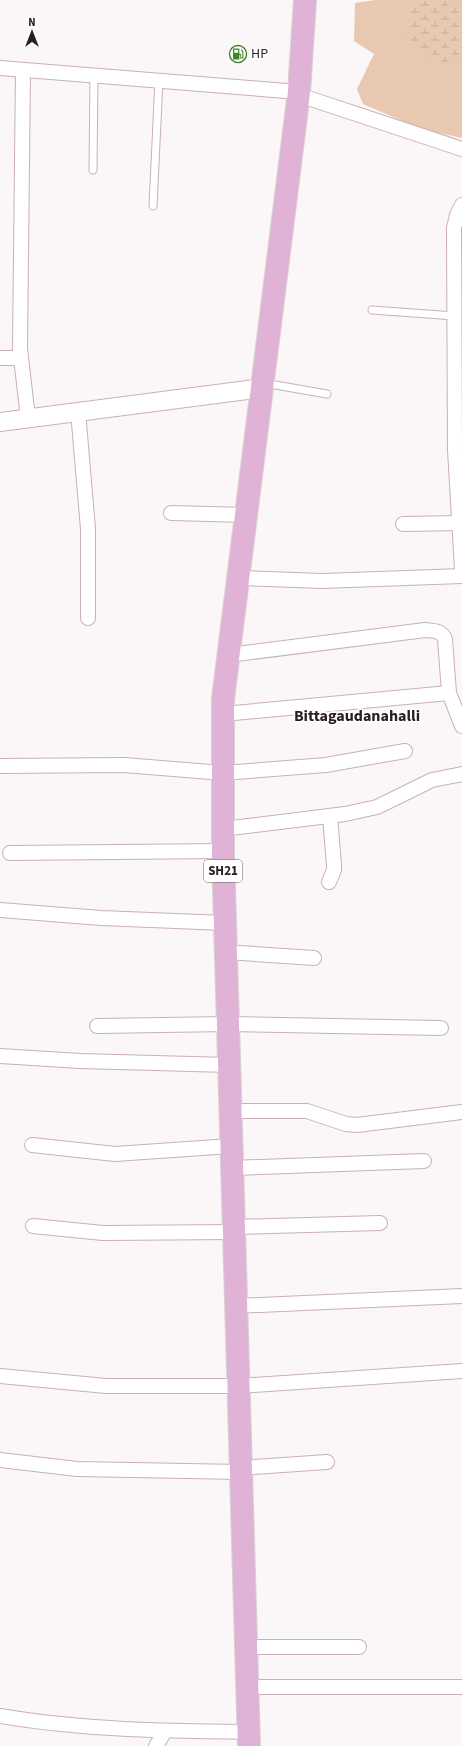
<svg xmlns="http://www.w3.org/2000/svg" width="462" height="1746" font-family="'Source Sans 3',sans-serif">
<defs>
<pattern id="wetland-marsh" width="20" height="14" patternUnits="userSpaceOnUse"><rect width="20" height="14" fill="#e8c8b1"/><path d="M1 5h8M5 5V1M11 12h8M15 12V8" fill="none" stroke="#c7ac98"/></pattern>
</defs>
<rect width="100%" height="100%" fill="#fbf6f7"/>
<polygon fill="#e8c8b1" points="375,0 462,0 462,138 421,129 363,104 357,89 374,54 354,41 355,3"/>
<polygon fill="url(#wetland-marsh)" points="410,0 462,0 462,63 429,62 407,37"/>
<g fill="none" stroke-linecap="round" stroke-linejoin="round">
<g stroke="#cab0b6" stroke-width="9">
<g id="service">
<polyline points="93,170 94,75"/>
<polyline points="153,206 159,80"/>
<polyline points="372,310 455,316"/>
<polyline points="264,383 327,394"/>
</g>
</g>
<g stroke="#cab0b6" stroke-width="16">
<g id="minor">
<polyline points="0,68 299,92"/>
<polyline points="23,70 20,349 28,418"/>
<polyline points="299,95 462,149"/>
<polyline points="462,205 457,215 454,228 455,450 462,569"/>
<polyline points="0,358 20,358"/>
<polyline points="78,411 88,529 88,618"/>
<polyline points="171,513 247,515"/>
<polyline points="403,524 462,523"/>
<polyline points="239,578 322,581 462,576"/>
<path d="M229,655L425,630C434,631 441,630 445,639L449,693L462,726"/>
<polyline points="223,714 449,693"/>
<polyline points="0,766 124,765 223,773 326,765 405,751"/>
<polyline points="223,829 345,814 377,807 432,780 462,774"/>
<polyline points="10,853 223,851"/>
<polyline points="329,882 334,870 334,865 330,816"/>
<polyline points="0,910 101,918 225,923"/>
<polyline points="226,952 314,958"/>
<polyline points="97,1026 228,1024 441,1028"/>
<polyline points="0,1056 80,1061 229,1065"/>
<polyline points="230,1111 307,1111 346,1124 357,1125 462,1112"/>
<polyline points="32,1145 115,1154 231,1146"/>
<polyline points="232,1168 424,1161"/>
<polyline points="33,1226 103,1233 234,1232"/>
<polyline points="233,1227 380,1223"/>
<polyline points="236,1306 462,1296"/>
<polyline points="0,1376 106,1386 238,1386 462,1371"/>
<polyline points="0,1460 77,1469 241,1472"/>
<polyline points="240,1468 327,1462"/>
<polyline points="246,1647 359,1647"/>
<polyline points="247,1687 462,1687"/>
<path d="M0,1716C82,1730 165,1731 248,1732"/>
<polyline points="156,1746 165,1731"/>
</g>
</g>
<g stroke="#cab0b6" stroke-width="20">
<polyline id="tertiary" points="0,422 263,388"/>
</g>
<g stroke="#d4d2d3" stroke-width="24">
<polyline id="primary" points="249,1746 223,854 223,699 299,92 305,0"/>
</g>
<use href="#service" stroke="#fff" stroke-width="7"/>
<use href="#minor" stroke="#fff" stroke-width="14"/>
<use href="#tertiary" stroke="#fff" stroke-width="18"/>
<use href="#primary" stroke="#e0b3d6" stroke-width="22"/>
</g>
<defs>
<g id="fuel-ring" transform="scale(0.9)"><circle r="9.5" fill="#fff" stroke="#408427" stroke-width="1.5"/><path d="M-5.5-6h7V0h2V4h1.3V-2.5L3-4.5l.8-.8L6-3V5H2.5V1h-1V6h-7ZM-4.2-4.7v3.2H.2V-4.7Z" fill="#408427"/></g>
</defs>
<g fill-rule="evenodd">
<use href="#fuel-ring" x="238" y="54"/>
</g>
<g text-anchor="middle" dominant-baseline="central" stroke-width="3.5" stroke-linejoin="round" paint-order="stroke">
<rect fill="#fff" stroke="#6a6364" stroke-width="1" x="204" y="860" width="38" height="22" rx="3"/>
<g font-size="13" font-weight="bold" fill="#2a2022">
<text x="223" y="871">SH21</text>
</g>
<g font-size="14" fill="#2a2022" stroke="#fff" text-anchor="start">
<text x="251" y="54">HP</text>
</g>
<g font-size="16" font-weight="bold" fill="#2a2022" stroke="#fff">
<text x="357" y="716">Bittagaudanahalli</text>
</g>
</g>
<g transform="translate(32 32)" stroke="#ffffff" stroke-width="3" paint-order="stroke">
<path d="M0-3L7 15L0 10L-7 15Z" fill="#2a2022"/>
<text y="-6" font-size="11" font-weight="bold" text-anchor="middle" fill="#2a2022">N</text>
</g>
</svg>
